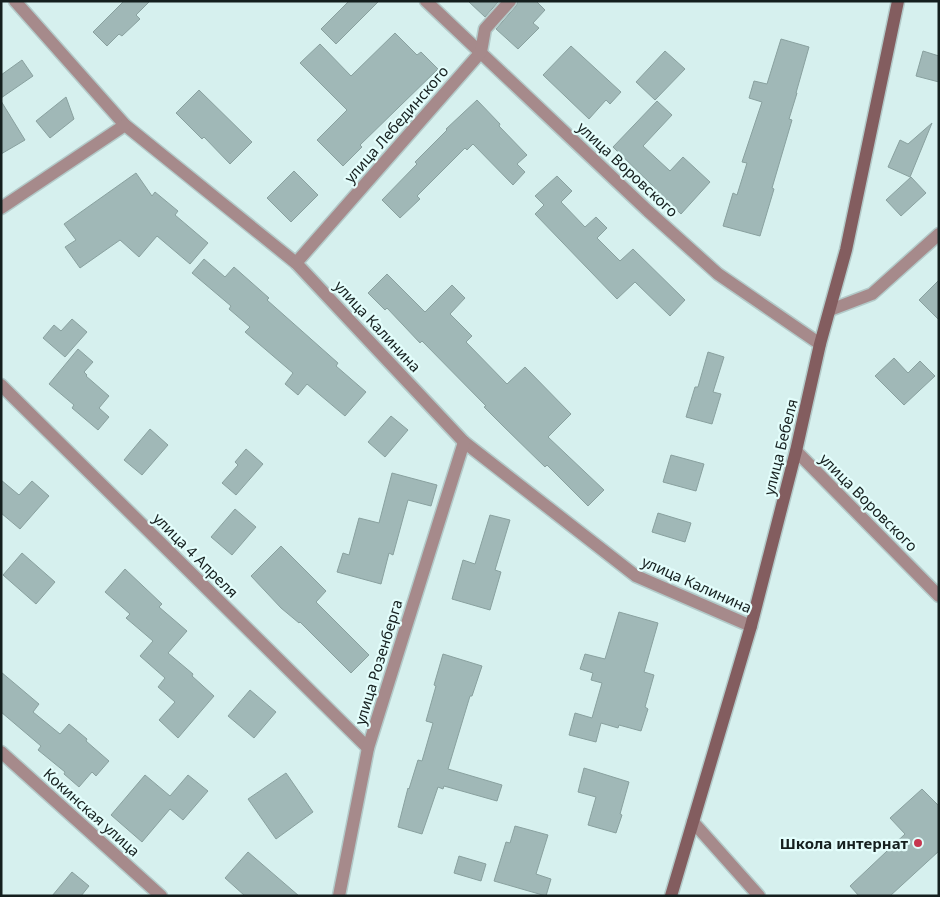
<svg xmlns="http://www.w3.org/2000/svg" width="940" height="897" font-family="'Noto Sans',sans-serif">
<rect width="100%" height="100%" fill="#d6f0ee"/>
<g fill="#a0b8b7" stroke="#89a19f">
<polygon points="124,1 150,1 136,15 140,19 122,36 119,34 107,46 93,32"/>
<polygon points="349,1 379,1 336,44 321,29"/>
<polygon points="468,1 499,1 485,17"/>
<polygon points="518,1 536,1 545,10 533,23 539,28 518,49 496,29 516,6"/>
<polygon points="395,33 417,55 421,52 438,69 360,145 362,147 343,166 317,140 347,110 300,63 320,44 351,76"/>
<polygon points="781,39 809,47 796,93 797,93 789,119 792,120 772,188 774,189 760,236 723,226 733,193 737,195 747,163 742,162 762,102 749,98 754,81 767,84"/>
<polygon points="571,46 621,92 610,104 606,100 589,119 543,75"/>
<polygon points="665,51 685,69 655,100 636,82"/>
<polygon points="923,51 939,56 939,82 916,76"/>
<polygon points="22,60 33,76 1,98 1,75"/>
<polygon points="199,90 252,142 230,164 204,137 202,139 176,113"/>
<polygon points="66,97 74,119 50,138 36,121"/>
<polygon points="477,100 500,124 499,126 527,155 517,164 525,172 513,185 473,144 467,150 465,148 417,196 420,199 400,218 382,200 417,164 415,162 447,130 446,129"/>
<polygon points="1,101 25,140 1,154"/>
<polygon points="657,101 672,115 643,146 670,171 683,157 710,182 681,214 654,189 655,188 613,147"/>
<polygon points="932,123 910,177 888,167 900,140 908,144"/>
<polygon points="294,171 318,195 291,222 267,198"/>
<polygon points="136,173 152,196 155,192 178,211 175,215 208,243 190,264 157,236 139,257 120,240 80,268 65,247 76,240 64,224"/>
<polygon points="557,176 572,191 561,202 585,227 596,217 607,228 597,238 620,261 633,249 685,300 670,316 635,282 617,299 535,214 544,205 535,196"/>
<polygon points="911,177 926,193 901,216 886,200"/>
<polygon points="204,259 225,277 234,267 269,298 267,300 338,363 336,366 366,392 345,416 307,384 298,395 285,384 293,373 245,332 250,327 229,309 231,306 192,273"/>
<polygon points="387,274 425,312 452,285 465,298 450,314 472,336 466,342 507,384 525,367 571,414 548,437 604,490 588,506 547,465 545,467 503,426 484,407 486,406 422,341 420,343 387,308 385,310 368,293"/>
<polygon points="939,280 939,320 919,300"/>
<polygon points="72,319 87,332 65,357 43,338 54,325 61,331"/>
<polygon points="78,349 93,362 84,372 87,375 86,376 109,396 99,408 109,417 98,430 72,408 74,405 49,384"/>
<polygon points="708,352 724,357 713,392 721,394 712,424 686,417 695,387 698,387"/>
<polygon points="894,358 908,373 920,361 935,376 904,405 875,376"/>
<polygon points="391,416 408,430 385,457 368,442"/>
<polygon points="150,429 168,445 142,475 124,460"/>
<polygon points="246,449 263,464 236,495 222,483 238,465 235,462"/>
<polygon points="671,455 704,464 696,491 663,482"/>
<polygon points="392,473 437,485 431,506 408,500 393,555 389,553 381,584 337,572 343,553 349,555 359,518 379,523"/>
<polygon points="1,480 19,495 32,481 49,496 20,529 1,513"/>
<polygon points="235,509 256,527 232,555 211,537"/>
<polygon points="658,513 691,523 685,542 652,532"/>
<polygon points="490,515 510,520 495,570 501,572 490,610 452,599 463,560 475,564"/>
<polygon points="281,546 326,591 316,602 369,655 351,673 300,622 299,623 281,608 251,576"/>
<polygon points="22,553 55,582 36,604 3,575"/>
<polygon points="125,569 162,604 159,607 187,631 168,653 193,674 192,676 214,696 178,738 159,720 175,702 158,687 165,678 140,656 153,641 126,618 130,614 105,592"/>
<polygon points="619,612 658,623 644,672 654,675 645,707 648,709 641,731 619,725 618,728 601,723 596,742 569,735 575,713 592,718 602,683 591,680 593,673 580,669 585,654 605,659"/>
<polygon points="443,654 482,666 472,696 470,696 448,769 502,785 497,801 444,786 443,789 438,787 422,834 398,827 408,788 409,789 418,760 422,761 433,723 426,721 436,686 434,685"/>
<polygon points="1,672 39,704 33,712 60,734 69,724 87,739 86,741 109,761 96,776 92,772 79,787 64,774 65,772 38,750 41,746 1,712"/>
<polygon points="250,690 276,712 254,738 228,716"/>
<polygon points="584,768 629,782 620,814 622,815 616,833 588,825 596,797 578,792"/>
<polygon points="286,773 313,812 276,839 248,799"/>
<polygon points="145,775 170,796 188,775 208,791 183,820 170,809 142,842 111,815"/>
<polygon points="922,789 939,806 939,851 890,896 859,896 850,886 905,834 890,818"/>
<polygon points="515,826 548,835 536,874 551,879 546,896 494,881 506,842 510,843"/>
<polygon points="248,852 299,896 245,896 225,878"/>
<polygon points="459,856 486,864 481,881 454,873"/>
<polygon points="72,872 89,886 81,896 52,896"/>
</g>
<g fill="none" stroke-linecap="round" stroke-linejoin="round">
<g stroke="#b3cac9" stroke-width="15">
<g id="street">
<polyline points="15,1 125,125 296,263 464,442 636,576 751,626"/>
<polyline points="426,1 648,211 718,274 820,344"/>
<polyline points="1,208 125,125"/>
<polyline points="296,263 481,52 485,29 510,1"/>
<polyline points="830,310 872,294 939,234"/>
<polyline points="1,385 368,748"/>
<polyline points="796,451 939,596"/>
<polyline points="1,752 161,896"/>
<polyline points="693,822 759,896"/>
<polyline points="339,896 368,748 464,442"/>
</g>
</g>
<g stroke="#b3cac9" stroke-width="15">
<polyline id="secondary" points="671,896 751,626 796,451 820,344 846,250 898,1"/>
</g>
<use href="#street" stroke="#a68a8b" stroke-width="12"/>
<use href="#secondary" stroke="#835d5f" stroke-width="12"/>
</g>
<circle fill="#c73750" stroke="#e3fdfb" stroke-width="2" cx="918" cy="843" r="5"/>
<g text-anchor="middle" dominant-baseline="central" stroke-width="4.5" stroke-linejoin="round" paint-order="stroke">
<g font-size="15" fill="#151f1e" stroke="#e3fdfb">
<text transform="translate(396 124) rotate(-49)">улица Лебединского</text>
<text transform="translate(628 169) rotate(43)">улица Воровского</text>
<text transform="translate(378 326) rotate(47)">улица Калинина</text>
<text transform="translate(780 447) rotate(-76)">улица Бебеля</text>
<text transform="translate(869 502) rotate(45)">улица Воровского</text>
<text transform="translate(196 555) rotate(45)">улица 4 Апреля</text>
<text transform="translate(697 584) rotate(24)">улица Калинина</text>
<text transform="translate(378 662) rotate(-73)">улица Розенберга</text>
<text transform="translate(92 812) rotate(42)">Кокинская улица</text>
</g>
<g font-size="15" font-weight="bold" fill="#151f1e" stroke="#e3fdfb" text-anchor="end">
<text x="908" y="843">Школа интернат</text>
</g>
</g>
<rect width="940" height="897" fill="none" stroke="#151f1e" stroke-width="5"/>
</svg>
